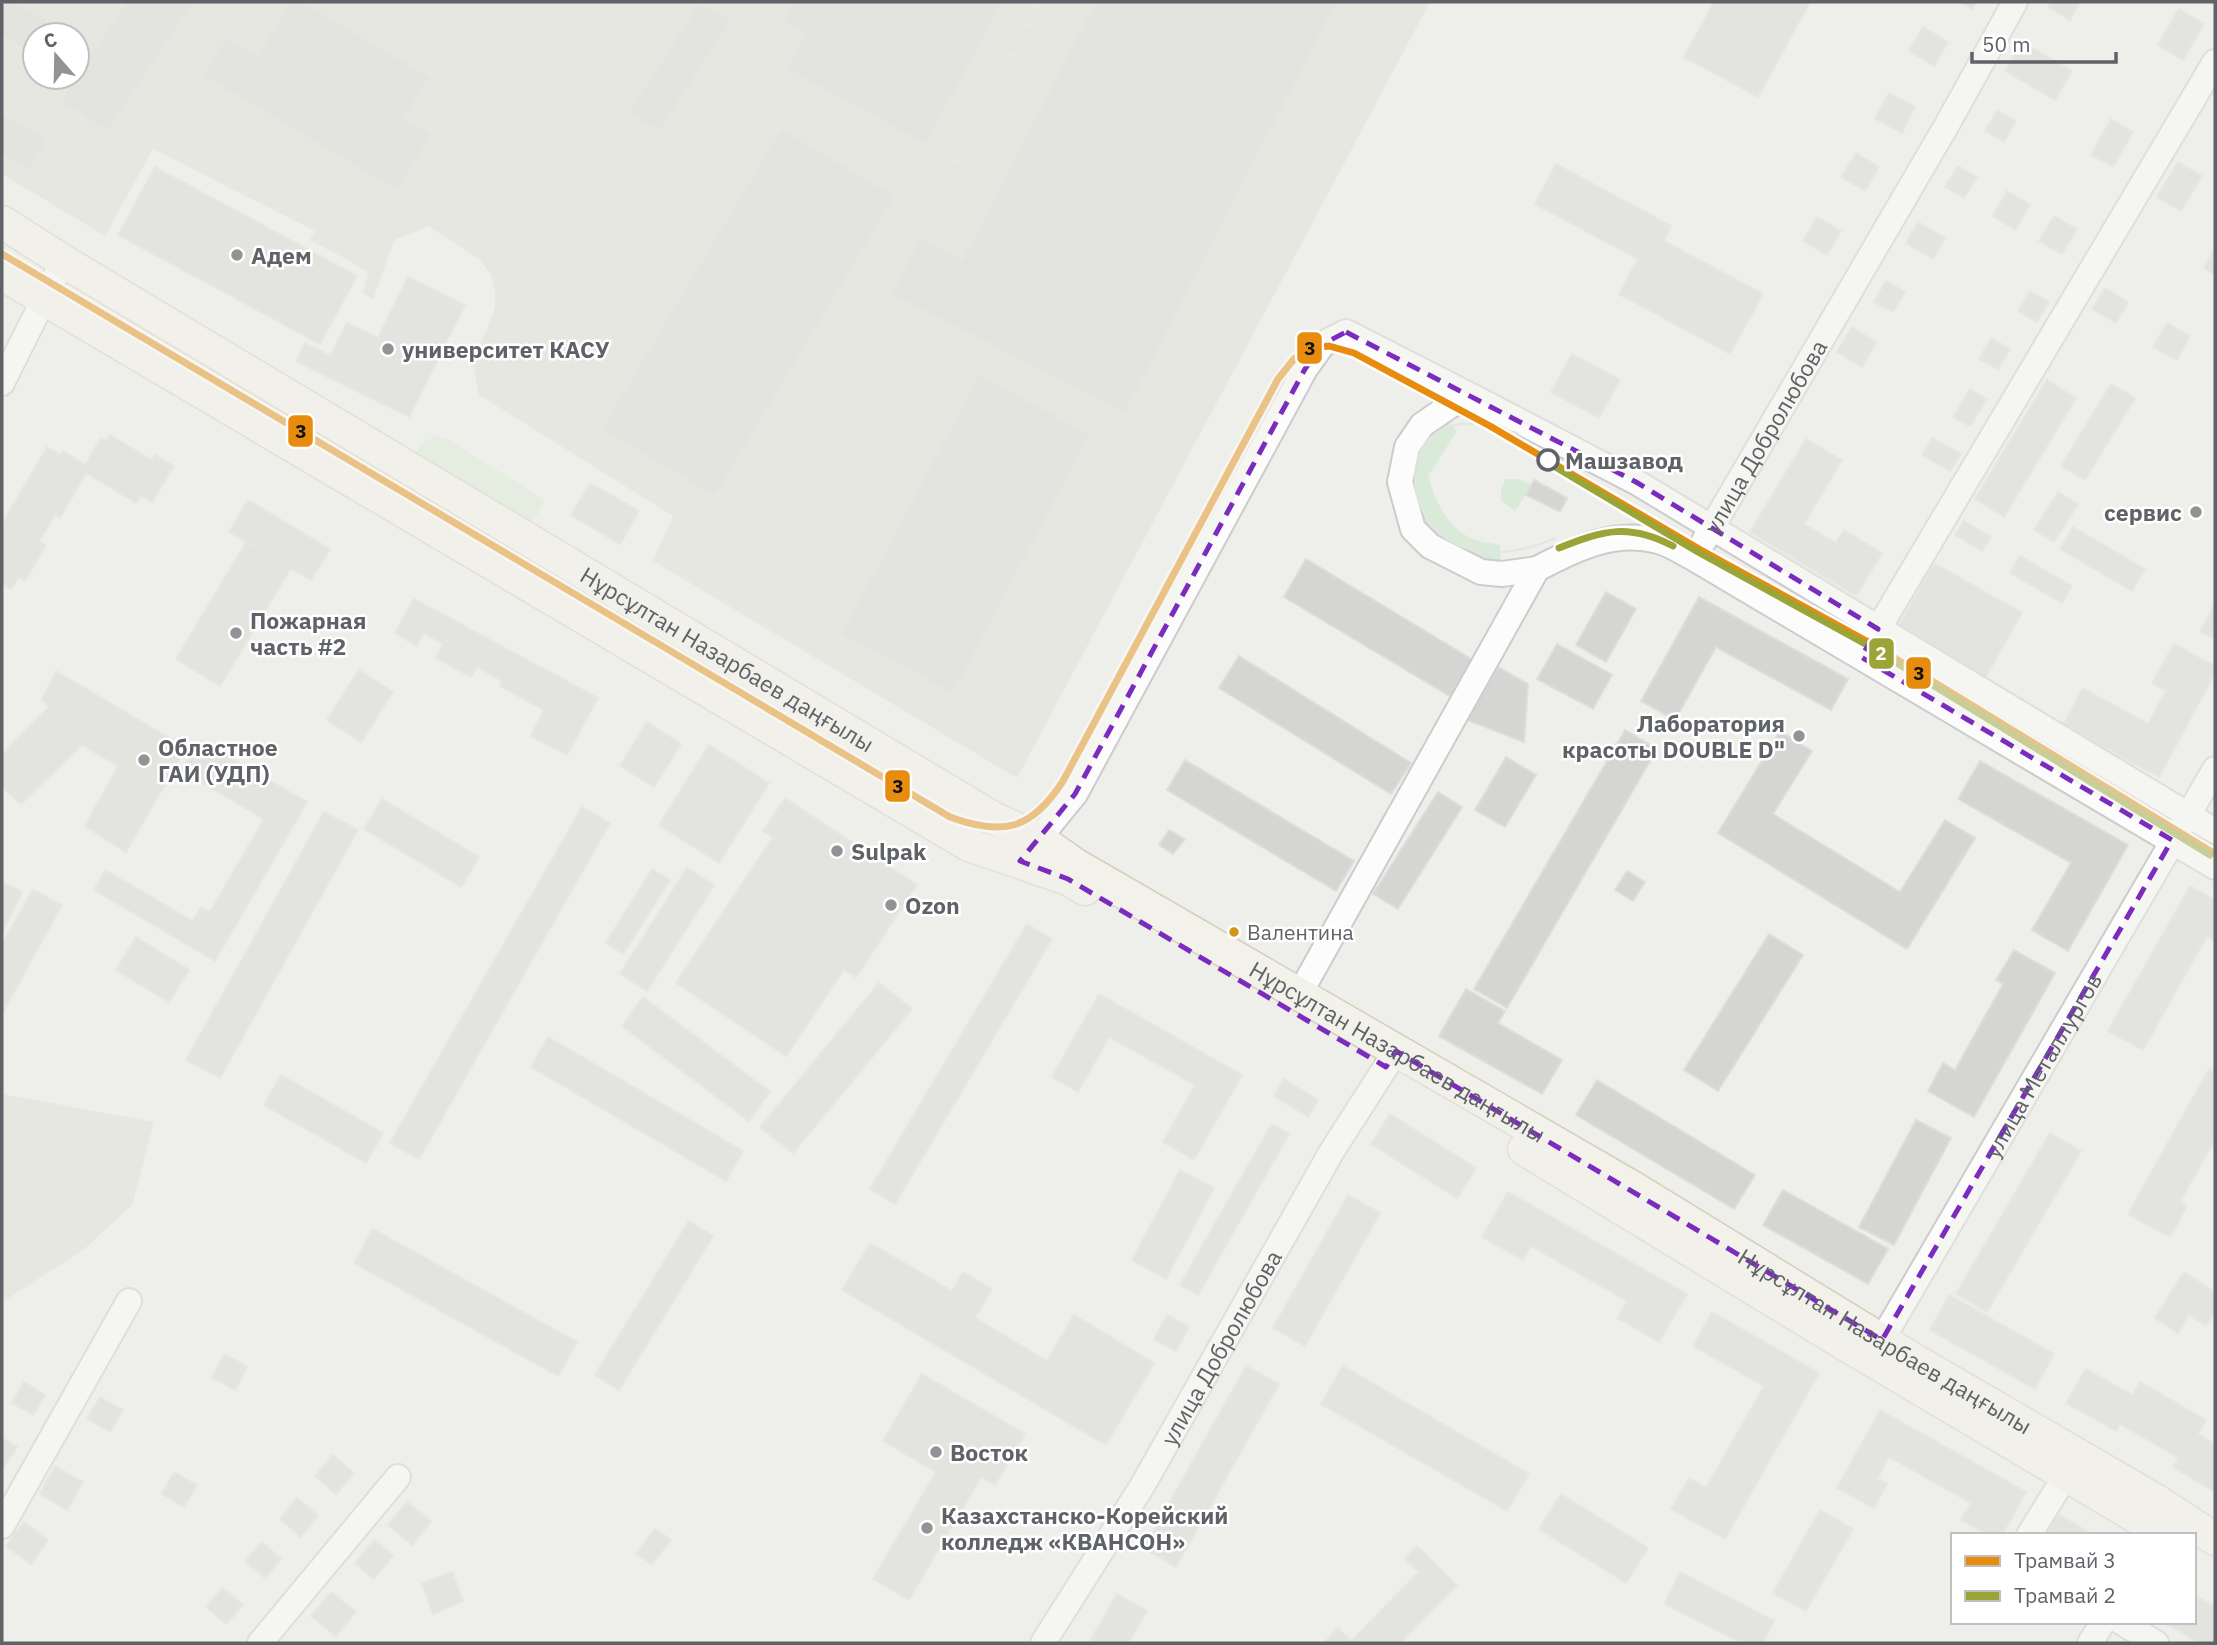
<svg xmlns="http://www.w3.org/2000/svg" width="2217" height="1645" font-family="'IBM Plex Sans',sans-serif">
<rect width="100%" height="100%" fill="#eeeeea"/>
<g fill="#deddda" fill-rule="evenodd">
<path d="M2,2H1430L1017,778L653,561L673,516L479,395L471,353L481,344L495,307V291L491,275L479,259L428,226L394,240L373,300L363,293L368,273L350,261L310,240L315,231L153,149L105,236L2,174ZM35,35H77V77H35Z"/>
<polygon points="2,1094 154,1122 132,1205 83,1250 2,1302"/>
</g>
<g fill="#d9ead8">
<path d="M1448,421L1457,431L1428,476C1435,501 1447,528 1473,539C1481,543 1492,543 1500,545L1501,562L1485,561L1429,535L1418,511L1409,468L1418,445Z"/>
<polygon points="437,435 450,440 544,500 538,514 530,523 415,456 421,444"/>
<polygon points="1506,479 1518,479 1532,485 1515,511 1501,500 1501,489"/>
</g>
<g fill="#d5d5d3" stroke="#deddda" stroke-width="2">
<polygon points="2,2 16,2 48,21 39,35 35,35 35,42 29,52 2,36"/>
<polygon points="126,2 194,2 107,132 60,101"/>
<polygon points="289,2 304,2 430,77 405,118 432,134 397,191 203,76 226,37 257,56"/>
<polygon points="700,2 732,20 659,132 628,112"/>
<polygon points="795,2 1004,2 925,145 786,69 805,35 783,23"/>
<polygon points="1095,2 1337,2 1125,414 891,294 920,238 962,259"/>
<polygon points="1714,2 1810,2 1758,97 1684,57"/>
<polygon points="1960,2 1976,2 1972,9"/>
<polygon points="2052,2 2080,2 2070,20 2048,7"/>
<polygon points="2179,9 2204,24 2183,60 2158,45"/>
<polygon points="1923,27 1948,42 1934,66 1909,51"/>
<polygon points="2022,42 2072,71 2055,100 2005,71"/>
<polygon points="1889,93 1915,107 1902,133 1875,118"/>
<polygon points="1997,111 2016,121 2004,142 1985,131"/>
<polygon points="4,114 48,140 29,171 2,155 2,118"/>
<polygon points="2111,119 2133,132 2113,167 2091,155"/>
<polygon points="781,128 895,196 715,497 601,429"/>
<polygon points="1856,153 1879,167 1865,191 1841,177"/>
<polygon points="2178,162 2202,176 2181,211 2157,197"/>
<polygon points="1556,164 1671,226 1664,241 1763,294 1730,354 1619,294 1638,259 1535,204"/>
<polygon points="1958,166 1977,177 1964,198 1945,187"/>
<polygon points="155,167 357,276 320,344 118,235"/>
<polygon points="2007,191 2030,205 2015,230 1993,216"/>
<polygon points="2054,216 2077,229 2062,254 2039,241"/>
<polygon points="1817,217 1841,231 1827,255 1803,241"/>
<polygon points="1918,222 1945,238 1933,259 1906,243"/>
<polygon points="2215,248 2215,275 2204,268"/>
<polygon points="408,277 465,305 409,417 296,361 305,343 330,356 347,323 378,338"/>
<polygon points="1886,281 1905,292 1893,312 1874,302"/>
<polygon points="2105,288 2128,302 2116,323 2092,309"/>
<polygon points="2030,291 2049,302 2037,322 2018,311"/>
<polygon points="2167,323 2190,336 2177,360 2153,347"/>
<polygon points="1852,327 1876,342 1862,367 1837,352"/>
<polygon points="1991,338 2010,349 1998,369 1979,359"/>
<polygon points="1572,354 1620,380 1599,418 1551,392"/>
<polygon points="979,374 1091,434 953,694 841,634"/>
<polygon points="2047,380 2076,398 2004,517 1975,499"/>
<polygon points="2111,384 2135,398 2085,480 2061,466"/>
<polygon points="1970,389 1987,399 1970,426 1953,417"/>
<polygon points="110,435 152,460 155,455 174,466 152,502 141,495 136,503 86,473 60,518 55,515 39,541 46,545 25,581 19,577 11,589 2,584 2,524 47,447 61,455 63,451 85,465 101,438 106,441"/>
<polygon points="1932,438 1961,454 1950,471 1922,455"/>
<polygon points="1806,439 1842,460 1804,524 1836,543 1844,530 1882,553 1856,596 1750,532"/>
<polygon points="1534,480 1567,498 1560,512 1526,495"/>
<polygon points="590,483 639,511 620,544 571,515"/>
<polygon points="2058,492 2078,504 2054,542 2034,530"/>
<polygon points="248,500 330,549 311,580 229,532"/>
<polygon points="1964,521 1991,537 1982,551 1955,535"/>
<polygon points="2073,527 2145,569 2132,591 2060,549"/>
<polygon points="246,542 291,568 220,686 176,659"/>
<polygon points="2020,556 2072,586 2062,603 2010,573"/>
<polygon points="1306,559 1473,660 1451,697 1284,597"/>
<polygon points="1934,563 2022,613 1985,678 1899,625"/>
<polygon points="1606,592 1636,609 1606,662 1576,645"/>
<polygon points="1699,597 1848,679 1831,710 1716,647 1675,720 1641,701"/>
<polygon points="414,599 598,698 567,755 531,736 544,710 500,686 502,681 477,667 471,677 436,658 443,644 424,633 417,646 395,633"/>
<polygon points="2215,603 2215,639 2200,632"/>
<polygon points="1557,644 1612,675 1593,709 1537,679"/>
<polygon points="2174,644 2215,666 2215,673 2159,777 2063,725 2083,688 2148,724 2166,691 2152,683"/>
<polygon points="1239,656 1411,763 1391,794 1219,688"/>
<polygon points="1498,667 1528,684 1524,742 1467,720"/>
<polygon points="359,670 393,692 361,742 327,720"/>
<polygon points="56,671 186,748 126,852 85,826 118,766 82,745 21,804 2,787 2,754 49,707 42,699"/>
<polygon points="647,722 681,744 654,787 620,766"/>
<polygon points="1625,730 1657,749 1507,1008 1474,989"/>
<polygon points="1780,731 1812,751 1773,814 1900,892 1945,820 1975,838 1907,949 1718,833"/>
<polygon points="200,740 307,802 215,961 94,890 105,870 193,921 201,907 210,912 264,819 182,771"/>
<polygon points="709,745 769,783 719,863 659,825"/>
<polygon points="1506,757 1536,775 1505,827 1475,810"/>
<polygon points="1185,760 1354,861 1336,891 1167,790"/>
<polygon points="1980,761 2128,845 2068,951 2032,930 2071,863 1958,799"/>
<polygon points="1438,792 1462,807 1398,909 1373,894"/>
<polygon points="785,798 917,885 856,977 844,969 786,1056 676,983 773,837 763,831"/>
<polygon points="382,799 479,857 461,887 364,829"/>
<polygon points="582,807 610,823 419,1159 390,1143"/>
<polygon points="324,812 358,830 220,1078 186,1060"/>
<polygon points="1169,830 1185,839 1173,854 1159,845"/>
<polygon points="687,868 714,885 647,991 620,974"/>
<polygon points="652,869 670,880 623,954 606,943"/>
<polygon points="1627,871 1645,882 1633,901 1615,890"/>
<polygon points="2,882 22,892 2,933"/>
<polygon points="2190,886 2215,900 2215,941 2207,936 2143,1050 2108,1031"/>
<polygon points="33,890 62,905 2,1014 2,944"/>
<polygon points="1027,924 1052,939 895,1204 870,1189"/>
<polygon points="1769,934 1803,955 1718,1091 1684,1070"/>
<polygon points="136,937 189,970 169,1002 116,970"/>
<polygon points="2014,950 2055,973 1974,1117 1928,1091 1943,1063 1955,1070 2003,984 1996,980"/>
<polygon points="879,983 912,1009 793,1153 760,1127"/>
<polygon points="1466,989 1505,1011 1498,1023 1562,1060 1542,1094 1439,1036"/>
<polygon points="1099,994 1242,1075 1194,1160 1163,1142 1195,1085 1109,1037 1078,1092 1052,1077"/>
<polygon points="643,997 770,1092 749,1121 622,1026"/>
<polygon points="548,1037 743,1151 726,1181 531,1067"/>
<polygon points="2209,1069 2215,1072 2215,1139 2180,1202 2187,1206 2170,1237 2128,1214"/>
<polygon points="281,1075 383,1133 366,1163 264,1105"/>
<polygon points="1284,1079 1318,1100 1308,1117 1274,1096"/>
<polygon points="1597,1080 1755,1175 1734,1209 1576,1115"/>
<polygon points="1390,1114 1476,1168 1457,1198 1371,1144"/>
<polygon points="1916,1120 1951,1138 1894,1245 1859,1227"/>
<polygon points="1272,1124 1289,1134 1198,1295 1180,1285"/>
<polygon points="2050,1133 2081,1151 1987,1312 1956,1294"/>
<polygon points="1180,1170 1214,1188 1166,1279 1132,1260"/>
<polygon points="1783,1190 1888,1249 1868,1284 1763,1225"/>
<polygon points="1508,1192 1687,1294 1659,1342 1618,1318 1627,1301 1531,1246 1523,1260 1482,1237"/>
<polygon points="1348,1195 1380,1213 1305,1346 1273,1328"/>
<polygon points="689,1221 713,1236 619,1390 595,1375"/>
<polygon points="373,1229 577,1342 558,1376 354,1263"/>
<polygon points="870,1243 952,1291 963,1272 992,1289 975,1318 1047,1361 1074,1315 1154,1363 1106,1445 842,1290"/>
<polygon points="2184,1272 2215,1292 2215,1312 2206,1326 2189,1315 2178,1333 2155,1318"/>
<polygon points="1949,1295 2054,1354 2035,1389 1930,1330"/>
<polygon points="1712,1312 1819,1373 1725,1539 1671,1509 1689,1478 1706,1488 1764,1386 1693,1346"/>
<polygon points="1167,1315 1189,1327 1176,1351 1154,1339"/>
<polygon points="225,1354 247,1367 235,1390 212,1377"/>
<polygon points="1246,1366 1279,1384 1176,1567 1144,1548"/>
<polygon points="1343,1366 1529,1474 1507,1511 1321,1404"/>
<polygon points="2086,1369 2133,1395 2140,1382 2206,1420 2198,1434 2215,1444 2215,1492 2173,1467 2179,1458 2120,1424 2116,1431 2066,1403"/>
<polygon points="922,1374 1025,1434 995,1485 981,1477 909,1600 873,1579 936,1472 883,1441"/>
<polygon points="24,1382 45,1395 33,1415 12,1403"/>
<polygon points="100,1397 123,1410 110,1432 87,1419"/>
<polygon points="1880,1410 2026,1492 2002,1535 1988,1535 1961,1520 1971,1503 1889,1457 1877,1479 1887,1484 1874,1508 1837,1488"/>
<polygon points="2,1437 17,1447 2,1470"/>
<polygon points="333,1455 354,1473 336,1494 315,1476"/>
<polygon points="55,1466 83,1482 67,1510 40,1494"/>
<polygon points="174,1472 197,1485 184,1507 162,1494"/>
<polygon points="1561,1494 1648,1548 1626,1583 1539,1529"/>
<polygon points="297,1498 318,1516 301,1537 280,1519"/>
<polygon points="407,1502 431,1521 412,1545 388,1525"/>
<polygon points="1820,1510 1853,1529 1806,1611 1773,1593"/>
<polygon points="2058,1514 2093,1535 2045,1535"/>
<polygon points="24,1522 48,1540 31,1564 6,1546"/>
<polygon points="655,1529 671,1540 652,1564 636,1554"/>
<polygon points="374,1540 393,1556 374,1579 355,1563"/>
<polygon points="262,1542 281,1559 265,1578 245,1561"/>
<polygon points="1417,1546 1457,1585 1400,1643 1324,1643 1338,1628 1351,1641 1419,1572 1405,1559"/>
<polygon points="452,1572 463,1601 433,1614 422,1583"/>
<polygon points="1680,1572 1774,1621 1763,1643 1742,1643 1664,1604"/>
<polygon points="223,1588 243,1605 226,1624 206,1607"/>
<polygon points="331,1592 356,1612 336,1636 311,1616"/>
<polygon points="1117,1594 1147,1611 1128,1643 1089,1643"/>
<polygon points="2194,1595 2215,1607 2215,1643 2199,1643 2164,1622 2194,1622"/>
</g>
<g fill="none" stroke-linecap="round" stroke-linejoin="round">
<g stroke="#cbcccb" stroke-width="28">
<g id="minor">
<polyline points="2,383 63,261"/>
<path id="s1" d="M1704,541L1948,123L2015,2"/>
<polyline points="1537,569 1502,574 1481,572 1430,546 1413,529 1400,482 1407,447 1422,425 1451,405 1473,397 1636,482 2215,831"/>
<polyline points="1871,641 2215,62"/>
<polyline points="1027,853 1075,794 1305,369 1323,344 1346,332 1473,397"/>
<path d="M1300,993L1537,569C1575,549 1615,529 1658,541C1670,544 1682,552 1693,558L2215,867"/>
<path id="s2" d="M1873,1355L2215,769"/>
<polyline points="2,1526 129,1301"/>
<polyline points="2029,1535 2066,1475"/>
<polyline points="2121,1622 2156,1643"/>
<polyline points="260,1643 398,1477"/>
<path id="s3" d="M1043,1643L1141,1488L1332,1151L1396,1051"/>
<polyline points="2090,1643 2103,1622"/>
</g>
</g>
<g stroke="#d4cfba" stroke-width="35">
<g id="major">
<path id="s4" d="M2,222L63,261L993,818L1039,839L1076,865L1632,1187L1909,1357L2155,1500L2215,1539"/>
<polyline points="2,274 969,845 1068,879 1085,889"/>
<polyline points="1524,1149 1843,1343 2167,1535"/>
</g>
</g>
<use href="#minor" stroke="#fcfcfc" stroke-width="24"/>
<use href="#major" stroke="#f3f2ea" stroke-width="32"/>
<path stroke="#e4e4e3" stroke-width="2" d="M1518,433C1498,428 1476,420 1455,425C1400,437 1406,513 1447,539C1478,560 1523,553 1555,538"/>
<polyline stroke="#e4e4e3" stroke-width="5" stroke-dasharray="2 9" stroke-linecap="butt" points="938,191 1040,2"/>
<g stroke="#fff" stroke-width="12">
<path id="tram-1" d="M2,254L950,817C1004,837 1032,829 1063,781L1278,379L1294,359L1310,348L1329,346L1354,353L1490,426L1699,549L1870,643L2215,854"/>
</g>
<g stroke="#fff" stroke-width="12">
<g id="tram-2">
<polyline points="1547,462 1698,552 1869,646 2210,855"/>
<path d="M1559,548C1604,530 1629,523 1673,546"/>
</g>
</g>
<use href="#tram-1" stroke="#e78c0f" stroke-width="7"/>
<use href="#tram-2" stroke="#9ba537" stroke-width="7"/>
</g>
<path d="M0 0H2217V1645H0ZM1346,332L1636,482L1878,629L1861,657L2172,840L1882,1340L1396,1051L1386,1067L1068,879L1020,861L1075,794L1305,369L1323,344Z" fill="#eeeeea" fill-opacity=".55" fill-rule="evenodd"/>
<path fill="none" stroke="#7b2cbf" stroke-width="5" stroke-dasharray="14 9" stroke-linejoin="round" d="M1346,332L1636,482L1878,629L1861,657L2172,840L1882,1340L1396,1051L1386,1067L1068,879L1020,861L1075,794L1305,369L1323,344Z"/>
<g fill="#919395" stroke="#fff" stroke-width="2.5">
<circle cx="237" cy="255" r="7"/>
<circle cx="388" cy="349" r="7"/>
<circle cx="2196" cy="512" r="7"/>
<circle cx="236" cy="633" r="7"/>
<circle cx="1799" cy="736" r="7"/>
<circle cx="144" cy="760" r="7"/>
<circle cx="837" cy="851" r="7"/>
<circle cx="891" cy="905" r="7"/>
<circle cx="936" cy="1452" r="7"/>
<circle cx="927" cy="1528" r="7"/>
</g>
<circle fill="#fff" stroke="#5f6267" stroke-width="3.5" cx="1548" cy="460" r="10"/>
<circle fill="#d1951a" stroke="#fff" stroke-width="2.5" cx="1234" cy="932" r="6"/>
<g text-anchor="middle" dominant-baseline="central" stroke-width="5" stroke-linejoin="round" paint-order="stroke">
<g font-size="21" fill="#5f6267" stroke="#fff" text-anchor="start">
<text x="1247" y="932">Валентина</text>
</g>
<g font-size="23" font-weight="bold" fill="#5f6267" stroke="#fff" text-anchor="start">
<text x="251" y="255">Адем</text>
<text x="402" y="349">университет КАСУ</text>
<text x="2182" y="512" text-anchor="end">сервис</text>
<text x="250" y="620">Пожарная<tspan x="250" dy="26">часть #2</tspan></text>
<text x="1785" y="723" text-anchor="end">Лаборатория<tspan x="1785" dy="26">красоты DOUBLE D"</tspan></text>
<text x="158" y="747">Областное<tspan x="158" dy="26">ГАИ (УДП)</tspan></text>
<text x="851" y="851">Sulpak</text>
<text x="905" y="905">Ozon</text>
<text x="950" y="1452">Восток</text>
<text x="941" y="1515">Казахстанско-Корейский<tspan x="941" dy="26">колледж «КВАНСОН»</tspan></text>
</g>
<g font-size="23" fill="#5f6267" stroke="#fff">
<text stroke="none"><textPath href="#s1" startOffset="121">улица Добролюбова</textPath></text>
<text stroke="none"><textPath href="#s4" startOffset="847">Нұрсұлтан Назарбаев даңғылы</textPath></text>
<text stroke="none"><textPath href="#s4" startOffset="1624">Нұрсұлтан Назарбаев даңғылы</textPath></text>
<text stroke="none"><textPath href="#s2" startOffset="336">улица Металлургов</textPath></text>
<text stroke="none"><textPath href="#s4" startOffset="2191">Нұрсұлтан Назарбаев даңғылы</textPath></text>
<text stroke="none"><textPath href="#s3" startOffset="345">улица Добролюбова</textPath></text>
</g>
<g font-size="23" font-weight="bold" fill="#5f6267" stroke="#fff" text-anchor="start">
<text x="1565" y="460">Машзавод</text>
</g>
</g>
<g stroke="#fff" stroke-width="2.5">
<rect x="1296" y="331" width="27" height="34" rx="7" fill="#e78c0f"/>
<rect x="287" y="414" width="27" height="34" rx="7" fill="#e78c0f"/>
<rect x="1868" y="637" width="27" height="33" rx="7" fill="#9ba537"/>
<rect x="1905" y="656" width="27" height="34" rx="7" fill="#e78c0f"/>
<rect x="884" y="769" width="27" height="34" rx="7" fill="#e78c0f"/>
</g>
<g font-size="19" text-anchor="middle" font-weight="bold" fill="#fff">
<text x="1881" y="660">2</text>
</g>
<g font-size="19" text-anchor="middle" font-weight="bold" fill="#111">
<text x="1310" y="355">3</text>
<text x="301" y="438">3</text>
<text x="1919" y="680">3</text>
<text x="898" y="793">3</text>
</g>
<rect width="2217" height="1645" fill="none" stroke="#5f6267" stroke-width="7"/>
<rect x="1951" y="1533" width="245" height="91" fill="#ffffff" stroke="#bfc0c2" stroke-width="2"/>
<rect x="1965" y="1556" width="35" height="10" fill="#e78c0f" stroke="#bfc0c2" stroke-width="2"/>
<text x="2014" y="1568" font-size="21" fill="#5f6267">Трамвай 3</text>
<rect x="1965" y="1591" width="35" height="10" fill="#9ba537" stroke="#bfc0c2" stroke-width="2"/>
<text x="2014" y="1603" font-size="21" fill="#5f6267">Трамвай 2</text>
<g transform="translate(56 56) rotate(340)"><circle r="33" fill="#ffffff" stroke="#bfc0c2" stroke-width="2"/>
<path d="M0-5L12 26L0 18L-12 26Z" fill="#919395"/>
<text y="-10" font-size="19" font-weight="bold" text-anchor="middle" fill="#5f6267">С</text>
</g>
<path d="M1972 52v10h144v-10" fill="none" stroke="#5f6267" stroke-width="3.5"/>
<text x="1982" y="52" font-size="21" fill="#5f6267" stroke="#ffffff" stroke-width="5" paint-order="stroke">50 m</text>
</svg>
